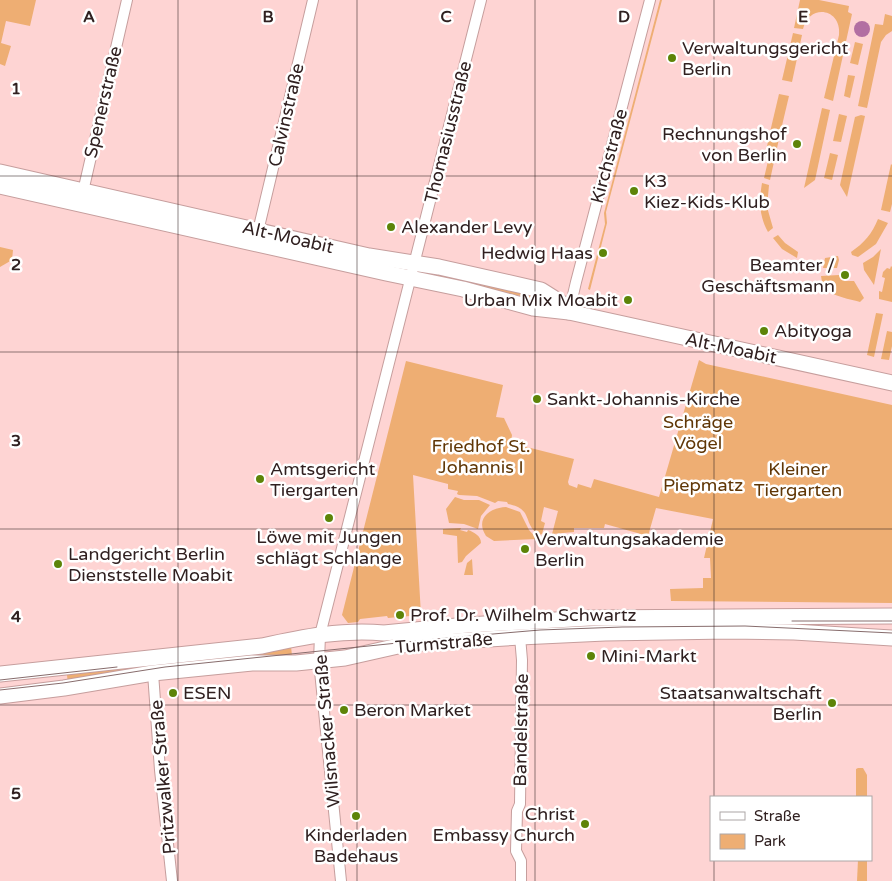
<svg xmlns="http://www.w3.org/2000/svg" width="892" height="881" font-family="'Varela Round',sans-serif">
<rect width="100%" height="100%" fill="#fed4d3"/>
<g fill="#eeae73">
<polygon points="0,0 36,0 30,26 6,21 1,43 11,46 5,66 0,64"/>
<polygon points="660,0 662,0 606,212 607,223 590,290 588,289 605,224 604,213"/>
<path d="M800,0H819L849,6L848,12L852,14L833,101L824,98L839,35C842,8 809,3 803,29L794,28Z"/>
<polygon points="885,14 892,16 892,31 886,35 881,42 867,108 858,106 875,24 883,25"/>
<polygon points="793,33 802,35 792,82 782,80"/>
<polygon points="855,42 863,44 858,65 850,63"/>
<polygon points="848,75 855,76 850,98 844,96"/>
<polygon points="779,94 789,96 780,134 770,132"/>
<polygon points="822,108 830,110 815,180 804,188"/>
<polygon points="839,114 847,116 841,142 833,141"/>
<polygon points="861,115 865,116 847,197 840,185 855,117"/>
<polygon points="769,136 779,139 770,180 764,178 768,161 765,157"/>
<polygon points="830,153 838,155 832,180 824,178"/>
<polygon points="891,164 892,165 892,204 890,212 881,210"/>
<path d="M762,183L769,185L767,207L773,228L768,232C759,216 759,201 762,183Z"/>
<path d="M878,219L888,223L876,244L858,257L852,255L851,252C864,243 872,234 878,219Z"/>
<polygon points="778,235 785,243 798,252 797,258 782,249 773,238"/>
<polygon points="0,247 13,250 12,260 0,267"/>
<polygon points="881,249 874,285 864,270 863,263 873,257"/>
<polygon points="838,256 839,260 837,268 823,268 825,258"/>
<polygon points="891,266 892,267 892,302 879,299 879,291 882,292 885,278 882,277 883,272 887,268 890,269"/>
<polygon points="437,273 535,294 534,299 436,277"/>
<path d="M839,275L845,281H854L864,298L860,302C843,297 823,296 821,276Z"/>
<polygon points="876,313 883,314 874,357 867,355"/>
<polygon points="887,331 892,332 892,346 889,360 881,359"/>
<path d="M699,360L706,364L892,405V603L671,601L670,589L703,588V578H711L710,558H704L713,519L656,508L648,536L605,524L604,528H574V532L552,534L558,511L544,507L541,521L545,523L542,534L539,535C522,523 534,509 508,504L507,502L498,501L495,503L477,496L459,495L457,494L458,491L448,489V484L413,475L421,615L388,618L387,616L360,619L358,622L348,623L342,615L406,361L503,385L496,417L504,418L512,435L511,443L574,459L568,482L569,485L577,488L578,484L591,488L594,479L659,497Z"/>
<polygon points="455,497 464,500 479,500 490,505 481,516 478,529 464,524 449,523 446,509"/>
<path d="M506,507L520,512L529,530L537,539L494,541L486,536C475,519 489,508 506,507Z"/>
<path d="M461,528L460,530L467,532L468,530C474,532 481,536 481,543L466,556L462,562L458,563L457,536L443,534V529Z"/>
<polygon points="472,559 473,575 464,575 467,563"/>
<polygon points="291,646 292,656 68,685 67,675 73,674 73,669"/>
<polygon points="858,768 863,768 867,775 867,797 856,797 856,769"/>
<polygon points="858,860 867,860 867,881 857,881"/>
</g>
<circle fill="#b26fa2" cx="862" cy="29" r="8"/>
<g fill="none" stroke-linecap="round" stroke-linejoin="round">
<g stroke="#c69e9d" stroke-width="12">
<g id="street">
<polyline points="82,196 127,0"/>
<polyline points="258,231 313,0"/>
<polyline points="569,312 576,282 650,0"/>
<polyline points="520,637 522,660 520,804 517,811 516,851 521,861 521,881"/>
<polyline points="153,673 160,770 172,881"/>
<polyline points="341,881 319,661 320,635 481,0"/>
</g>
</g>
<g stroke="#c69e9d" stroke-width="17">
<g id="secondary">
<polyline points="0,172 369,256 439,267 541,290 560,302 569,312"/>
<polyline points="0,186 386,273 463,289 533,308 569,312 892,383"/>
<path d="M0,674L262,646C302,637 343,629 384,633L467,625L589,618L892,616"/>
<polyline points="0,696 64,688 153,673 252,663 296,663 345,658 407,644 520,637 605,633 728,631 794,632 892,638"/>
</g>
</g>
<use href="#street" stroke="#fff" stroke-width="10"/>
<use href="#secondary" stroke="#fff" stroke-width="15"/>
<g stroke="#876c6c" stroke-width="1">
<polyline points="792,621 892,621"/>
<polyline points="0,680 117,667"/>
<polyline points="0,690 63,683 165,667 446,638 540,630 622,627 745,626 892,633"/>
</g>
</g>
<path fill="none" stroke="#302020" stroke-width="1" stroke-opacity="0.55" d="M178,0V881M357,0V881M535,0V881M714,0V797M0,176H892M0,352H892M0,529H892M0,705H892M714,860V881"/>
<g fill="#5d8408" stroke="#fff" stroke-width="2">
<circle cx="672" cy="58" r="5"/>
<circle cx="797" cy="144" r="5"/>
<circle cx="634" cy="191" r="5"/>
<circle cx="391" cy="227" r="5"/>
<circle cx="603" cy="253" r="5"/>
<circle cx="845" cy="275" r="5"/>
<circle cx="628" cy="300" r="5"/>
<circle cx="764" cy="331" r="5"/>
<circle cx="537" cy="399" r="5"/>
<circle cx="260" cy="479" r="5"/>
<circle cx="329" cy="518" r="5"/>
<circle cx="525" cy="549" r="5"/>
<circle cx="58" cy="564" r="5"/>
<circle cx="400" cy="615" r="5"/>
<circle cx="591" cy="656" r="5"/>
<circle cx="173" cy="693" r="5"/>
<circle cx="832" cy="703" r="5"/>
<circle cx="344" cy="710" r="5"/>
<circle cx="356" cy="816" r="5"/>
<circle cx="585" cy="824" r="5"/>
</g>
<g text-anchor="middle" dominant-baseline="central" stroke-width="5" stroke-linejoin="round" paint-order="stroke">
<g font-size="18" fill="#302020" stroke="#fff" text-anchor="start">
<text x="682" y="48">Verwaltungsgericht<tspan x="682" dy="21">Berlin</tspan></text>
<text x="787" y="134" text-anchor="end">Rechnungshof<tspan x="787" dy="21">von Berlin</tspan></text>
<text x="644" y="181">K3<tspan x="644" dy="21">Kiez-Kids-Klub</tspan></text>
<text x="401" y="227">Alexander Levy</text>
<text x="593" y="253" text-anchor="end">Hedwig Haas</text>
<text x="835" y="265" text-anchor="end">Beamter /<tspan x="835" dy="21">Geschäftsmann</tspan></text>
<text x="618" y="300" text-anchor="end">Urban Mix Moabit</text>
<text x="774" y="331">Abityoga</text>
<text x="547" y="399">Sankt-Johannis-Kirche</text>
<text x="270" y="469">Amtsgericht<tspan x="270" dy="21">Tiergarten</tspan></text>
<text x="329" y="537" text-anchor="middle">Löwe mit Jungen<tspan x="329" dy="21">schlägt Schlange</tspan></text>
<text x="535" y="539">Verwaltungsakademie<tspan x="535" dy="21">Berlin</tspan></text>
<text x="68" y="554">Landgericht Berlin<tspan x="68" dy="21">Dienststelle Moabit</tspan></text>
<text x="410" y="615">Prof. Dr. Wilhelm Schwartz</text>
<text x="601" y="656">Mini-Markt</text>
<text x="183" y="693">ESEN</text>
<text x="822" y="693" text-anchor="end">Staatsanwaltschaft<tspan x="822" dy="21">Berlin</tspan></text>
<text x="354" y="710">Beron Market</text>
<text x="575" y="814" text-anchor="end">Christ<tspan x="575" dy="21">Embassy Church</tspan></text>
<text x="356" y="835" text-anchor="middle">Kinderladen<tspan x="356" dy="21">Badehaus</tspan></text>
</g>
<g font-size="18" fill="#302020" stroke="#fff">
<text transform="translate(103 102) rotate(-77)">Spenerstraße</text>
<text transform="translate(286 115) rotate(-77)">Calvinstraße</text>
<text transform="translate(448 132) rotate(-76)">Thomasiusstraße</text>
<text transform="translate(609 156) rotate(-75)">Kirchstraße</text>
<text transform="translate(288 237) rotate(13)">Alt-Moabit</text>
<text transform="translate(731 348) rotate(12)">Alt-Moabit</text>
<text transform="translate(444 643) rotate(-5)">Turmstraße</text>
<text transform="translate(521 730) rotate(-89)">Bandelstraße</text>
<text transform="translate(327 731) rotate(-95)">Wilsnacker Straße</text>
<text transform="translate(163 777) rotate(-95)">Pritzwalker Straße</text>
</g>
<g font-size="18" fill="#603605" stroke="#fff">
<text x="698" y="422">Schräge<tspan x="698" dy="21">Vögel</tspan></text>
<text x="481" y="446">Friedhof St.<tspan x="481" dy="21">Johannis I</tspan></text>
<text x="798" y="469">Kleiner<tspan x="798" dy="21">Tiergarten</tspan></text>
<text x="703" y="485">Piepmatz</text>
</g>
</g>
<g font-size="16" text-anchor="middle" font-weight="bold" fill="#302020" stroke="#fff" stroke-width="5" stroke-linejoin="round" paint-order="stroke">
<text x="89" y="22">A</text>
<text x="268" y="22">B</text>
<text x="446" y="22">C</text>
<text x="624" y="22">D</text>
<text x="803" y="22">E</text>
<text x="16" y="94">1</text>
<text x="16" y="270">2</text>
<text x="16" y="446">3</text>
<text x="16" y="622">4</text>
<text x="16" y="799">5</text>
</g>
<rect x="710" y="796" width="162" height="65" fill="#ffffff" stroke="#aca6a6"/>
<rect x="720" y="812" width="25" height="8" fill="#ffffff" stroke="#aca6a6"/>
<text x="754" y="821" font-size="15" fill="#302020">Straße</text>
<rect x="720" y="834" width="25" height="15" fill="#eeae73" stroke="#aca6a6"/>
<text x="754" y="846" font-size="15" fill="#302020">Park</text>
</svg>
